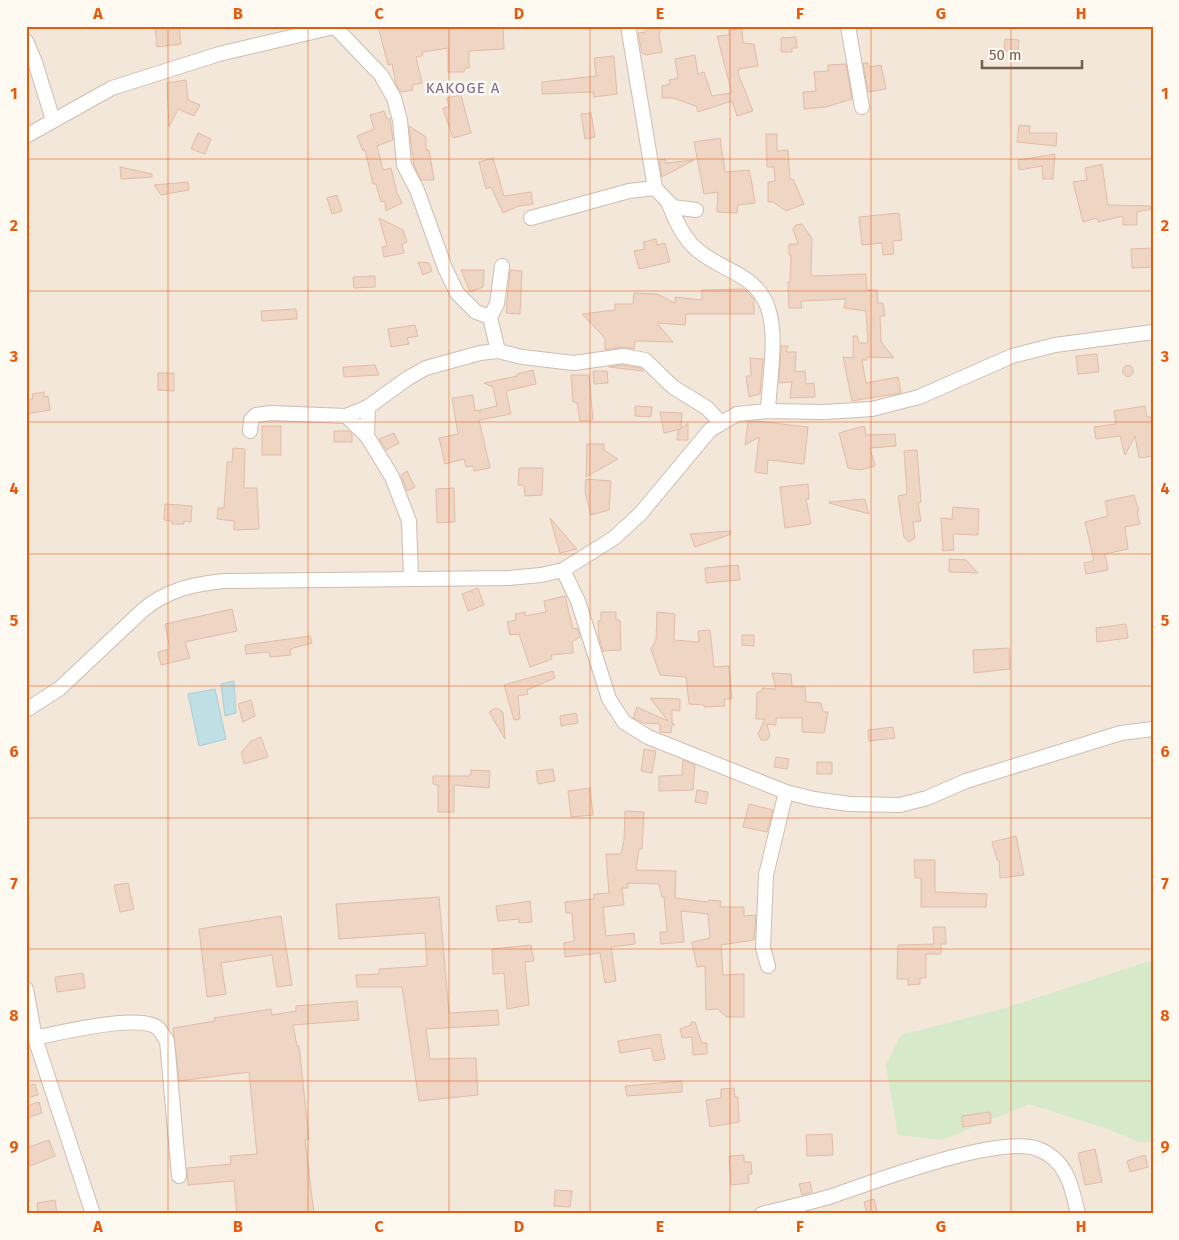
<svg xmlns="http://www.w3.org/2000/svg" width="1179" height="1240" font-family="'Fira Sans',sans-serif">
<rect width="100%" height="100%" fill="#fbf5eb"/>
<rect fill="#f3e7da" x="26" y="26" width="1127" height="1188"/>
<polygon fill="#d6e9c9" points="1153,960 1153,1142 1139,1142 1105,1128 1029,1104 942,1140 898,1135 886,1065 901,1035 1005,1008"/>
<g fill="#c0dfe4" stroke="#a7ced6">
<polygon points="234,681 236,713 225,716 221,684"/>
<polygon points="215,689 226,739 199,746 188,694"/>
</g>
<g fill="#efd5c4" stroke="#e1bca6">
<polygon points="155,26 179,26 181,44 157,47"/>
<polygon points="378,26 503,26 504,49 469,51 469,68 465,68 464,72 448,72 448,48 423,52 422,56 416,57 422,83 412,85 413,90 401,92 396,84 392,64 388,65"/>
<polygon points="647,26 661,26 659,35 662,52 646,55 642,53 638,33 646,32"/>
<polygon points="742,29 743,43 754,44 758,66 739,69 738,73 753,111 737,116 732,101 698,112 696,106 673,98 662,98 662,86 670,84 669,80 678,78 675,59 695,55 698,74 704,72 712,96 732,93 717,36 729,35 729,30"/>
<polygon points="796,37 797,48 792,48 792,52 781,52 781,38"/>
<polygon points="1005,39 1019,40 1018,51 1004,51"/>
<polygon points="614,56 617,94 594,97 593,92 542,94 542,82 596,76 594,58"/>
<polygon points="863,63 868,63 869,67 881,65 886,89 868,92"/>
<polygon points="846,64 852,99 826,107 804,109 803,92 816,91 814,72 828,71 828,65"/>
<polygon points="186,80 188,100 200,105 194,116 178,109 169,127 167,83"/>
<polygon points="461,95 471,133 453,138 443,108 449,107 447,98"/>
<polygon points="384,111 387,119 390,118 393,140 377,146 383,170 391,168 397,193 402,203 386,211 385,201 381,202 376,184 373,184 365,150 363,151 357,136 374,129 370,115"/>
<polygon points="591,113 595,137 585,139 581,114"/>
<polygon points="1019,125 1030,126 1029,133 1057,133 1056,146 1017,142"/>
<polygon points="409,126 426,137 426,150 429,150 434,180 421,180 414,165"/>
<polygon points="198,133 211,139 205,154 191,149"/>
<polygon points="766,134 777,134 777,151 788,150 790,179 793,179 804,204 786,211 773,202 768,202 768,182 775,181 774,167 767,167"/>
<polygon points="720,138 725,172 749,170 752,184 755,203 738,205 737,213 717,212 718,192 704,194 694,142"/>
<polygon points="1055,154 1053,179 1043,179 1042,166 1019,170 1018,160"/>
<polygon points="493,158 504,196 531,192 533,204 519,206 503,213 491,187 486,189 479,162"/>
<polygon points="665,159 666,163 694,160 662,177 659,160"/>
<polygon points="1102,164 1108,205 1150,206 1151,209 1137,212 1137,225 1123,225 1123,216 1098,222 1097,218 1083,222 1073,182 1087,180 1085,168"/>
<polygon points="120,167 152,174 152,177 121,179"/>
<polygon points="188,182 189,190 161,195 154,185"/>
<polygon points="337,195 342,211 332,214 327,198"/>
<polygon points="899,213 902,240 893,241 894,254 883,255 882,243 862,245 859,217"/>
<polygon points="379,218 403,230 407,242 402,244 404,253 384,257 382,247 387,246"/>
<polygon points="802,224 812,239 811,274 813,276 866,274 867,290 877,290 878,303 883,303 885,316 880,316 881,342 894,358 867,357 867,360 862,360 866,383 898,377 901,393 852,401 843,357 853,358 853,336 857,336 859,343 868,343 866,311 844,308 846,299 801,301 802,308 789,308 788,282 790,282 791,255 789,255 789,244 798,244 793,229 796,225"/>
<polygon points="656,239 657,245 665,243 670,262 639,269 634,251 645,249 643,242"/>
<polygon points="1153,248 1153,267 1132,268 1131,249"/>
<polygon points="418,262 429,263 432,271 423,275"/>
<polygon points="461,270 484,270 483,287 470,292"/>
<polygon points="510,270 522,271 520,314 506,313"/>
<polygon points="375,276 375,287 354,288 353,277"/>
<polygon points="744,289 754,299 754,314 686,314 685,325 657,323 673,342 635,341 634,349 622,347 605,350 605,338 582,314 615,310 615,304 633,304 634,293 657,294 675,303 675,297 702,300 702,290"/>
<polygon points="296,309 297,319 262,321 261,311"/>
<polygon points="415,325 418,336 407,338 409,344 391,347 388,329"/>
<polygon points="781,346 788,346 786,352 796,352 795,372 805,371 806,384 814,383 815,397 790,398 792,382 779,383"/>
<polygon points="1097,354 1099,372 1078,374 1076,356"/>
<polygon points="750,358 763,359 760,394 749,397 746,376 751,376"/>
<polygon points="375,365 379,375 344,377 343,367"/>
<polygon points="623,365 641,368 643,371 609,367"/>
<circle cx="1128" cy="371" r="5.5"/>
<polygon points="533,370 536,384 506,391 511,414 479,420 490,468 474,471 473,466 466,467 464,459 445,464 439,438 458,434 452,398 473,395 475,411 479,410 480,413 480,410 497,406 493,387 484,383 517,376 517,374"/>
<polygon points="593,371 607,371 608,383 594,384"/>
<polygon points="158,373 174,373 174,391 158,390"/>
<polygon points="571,375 589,375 593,420 580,421 577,402 573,402"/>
<polygon points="44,392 44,397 48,396 50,410 26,414 26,400 33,399 32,394"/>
<polygon points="635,406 652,407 651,417 635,416"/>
<polygon points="1145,406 1147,417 1151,417 1153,456 1139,458 1135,436 1125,455 1120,436 1096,439 1094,427 1116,424 1114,411"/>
<polygon points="660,412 682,413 681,429 664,433"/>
<polygon points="756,421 808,427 804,464 768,460 767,474 755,472 759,437 745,445 748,422"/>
<polygon points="688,423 688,440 677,440 678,431"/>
<rect x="262" y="426" width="19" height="29"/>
<polygon points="864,426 866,435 895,434 896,446 870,448 875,466 860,470 848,468 839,433"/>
<polygon points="334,431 349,431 352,434 352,442 334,442"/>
<polygon points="394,433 399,443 386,450 379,439"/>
<polygon points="587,444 604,444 604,450 618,459 586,477"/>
<polygon points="233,448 245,449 244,488 257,488 259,529 234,530 234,521 217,519 218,508 224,508 227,462 232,462"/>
<polygon points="917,450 921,502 918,503 921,521 913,522 915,538 909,542 904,537 898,496 907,494 904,451"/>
<polygon points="519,468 543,468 542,495 525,496 524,485 518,485"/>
<polygon points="407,471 415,487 407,491 401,475"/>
<polygon points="586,479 611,481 609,510 591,515 585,491"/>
<polygon points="808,484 809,499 806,499 811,524 785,528 780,487"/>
<polygon points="454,488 455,522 437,523 436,489"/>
<polygon points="1134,495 1139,511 1137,511 1140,524 1125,527 1128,549 1105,554 1108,570 1086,574 1084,563 1094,561 1085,522 1108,516 1105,501"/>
<polygon points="865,499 869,514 829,503 829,502"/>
<polygon points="165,504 192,506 191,522 184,521 184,524 172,524 172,521 164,520"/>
<polygon points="953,507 979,509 978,535 953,534 954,550 943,551 941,518 952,519"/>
<polygon points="550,518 577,549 560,553"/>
<polygon points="730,531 731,534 695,547 690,534"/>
<polygon points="949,559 966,560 978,573 949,572"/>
<polygon points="738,565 740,580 706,583 705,568"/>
<polygon points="478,588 484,605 468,611 462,594"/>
<polygon points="565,596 573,629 577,628 580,637 572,642 573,653 551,655 552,659 530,667 519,634 510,635 507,622 516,620 515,614 525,612 525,616 546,612 544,601"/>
<polygon points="232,609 237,631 185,642 190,658 161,665 158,652 170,649 165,624"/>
<polygon points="601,612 616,612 616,620 620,620 621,650 603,651 599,637 598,621 601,620"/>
<polygon points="657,612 675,614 674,640 699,642 698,631 710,630 714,667 729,666 732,699 724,699 725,706 704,707 704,705 689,704 686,677 660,675 651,649 656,640"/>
<polygon points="1126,624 1128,638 1097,642 1096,628"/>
<polygon points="742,635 754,635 754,646 742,645"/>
<polygon points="310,636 312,643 290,649 291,655 270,657 269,652 246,654 245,645"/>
<polygon points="1009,648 1010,669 974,673 973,650"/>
<polygon points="553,671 555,678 527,690 528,694 518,696 520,719 514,720 504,685"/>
<polygon points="772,673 791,674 792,687 805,687 806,702 821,703 823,712 828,712 824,733 802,732 802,718 776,718 776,725 767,724 770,736 767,740 761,740 758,734 765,719 756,719 757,692 762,691 762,688 776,689"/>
<polygon points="650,698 680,699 680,711 672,710 672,723 675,725 672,725 671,733 660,732 660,724 643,723 633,718 637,707 668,721"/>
<polygon points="251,700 255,716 243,722 238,704"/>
<polygon points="496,708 503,712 505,739 489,712"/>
<polygon points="576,713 578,723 561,726 560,716"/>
<polygon points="893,727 895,738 869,741 868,730"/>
<polygon points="261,737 268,757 244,764 241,753 251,741"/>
<polygon points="644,749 656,751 652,773 641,771"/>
<polygon points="776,757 789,759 787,769 774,767"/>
<polygon points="683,760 695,765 693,790 659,791 659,776 682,775"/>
<rect x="817" y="762" width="15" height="12"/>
<polygon points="553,769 555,781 538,784 536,771"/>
<polygon points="471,770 490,771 489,788 454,785 454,812 438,812 438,785 433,784 433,776 470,776"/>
<polygon points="590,788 593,815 571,817 568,791"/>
<polygon points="697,790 708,792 706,804 695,802"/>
<polygon points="749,804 773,810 767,832 743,827"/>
<polygon points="625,811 644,812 642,849 639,849 636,870 676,871 675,898 708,902 709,900 721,901 720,907 744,907 744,916 756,915 754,940 721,945 723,975 744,974 744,1017 726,1017 718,1009 706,1010 705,966 697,967 692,942 710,938 708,914 681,911 684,942 661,944 660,932 667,932 664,897 662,897 659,884 628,883 628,888 622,888 624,905 603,907 606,936 634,933 635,944 611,947 616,981 605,983 600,953 565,957 564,943 574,941 572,913 566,913 565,902 594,899 594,894 609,893 606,854 621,854 624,840"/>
<polygon points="1016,836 1024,875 1000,878 999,860 997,860 992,842"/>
<polygon points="914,860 935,860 935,892 987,894 986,907 921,907 921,878 915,878"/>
<polygon points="128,883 134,909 120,912 114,885"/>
<polygon points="439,897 449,1013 498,1010 499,1025 426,1029 430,1059 476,1058 478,1095 419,1101 402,987 357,987 356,975 379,974 379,969 427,966 425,933 339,939 336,904"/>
<polygon points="530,901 532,922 519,923 519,919 498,921 496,906"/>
<polygon points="281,916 292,985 277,987 272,955 221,963 226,994 207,997 199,929"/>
<polygon points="933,927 945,927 946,944 941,944 941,954 926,954 926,978 920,978 920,984 908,985 908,979 897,979 898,945 934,944"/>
<polygon points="531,945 534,961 525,962 529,1005 507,1009 504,973 493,974 492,949"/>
<polygon points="83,973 85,988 57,992 55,977"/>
<polygon points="357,1001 359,1020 293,1025 297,1046 299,1046 309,1139 305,1140 314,1214 237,1214 234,1181 188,1185 187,1168 231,1164 230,1156 257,1154 249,1072 179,1081 173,1028 215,1021 214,1018 271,1009 272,1015 296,1011 296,1006"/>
<polygon points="691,1022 695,1022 702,1043 707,1043 707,1054 693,1055 692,1037 682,1038 680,1029 691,1025"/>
<polygon points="660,1034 665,1059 654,1061 651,1048 620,1053 618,1041"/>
<polygon points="682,1081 682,1092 627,1096 625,1086"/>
<polygon points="35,1084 38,1095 26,1098 26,1087"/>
<polygon points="734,1088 735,1097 738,1097 739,1122 710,1127 706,1100 721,1098 721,1089"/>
<polygon points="39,1102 42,1113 26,1118 26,1106"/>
<polygon points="990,1112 991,1123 963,1127 962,1116"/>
<polygon points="832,1134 833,1155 807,1156 806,1135"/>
<polygon points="49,1140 55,1156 30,1166 26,1148"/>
<polygon points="1095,1149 1102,1182 1085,1185 1078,1153"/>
<polygon points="744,1155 744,1162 751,1162 752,1174 748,1174 749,1183 731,1185 729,1156"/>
<polygon points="1145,1155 1148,1167 1130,1172 1127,1161"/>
<polygon points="810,1182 812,1192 802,1195 799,1184"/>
<polygon points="555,1190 572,1191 570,1207 554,1206"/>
<polygon points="874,1199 878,1214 867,1214 864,1202"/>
<polygon points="55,1200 57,1214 38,1214 37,1203"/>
</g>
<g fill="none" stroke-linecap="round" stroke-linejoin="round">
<g stroke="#cdbdb1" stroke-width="16">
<g id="minor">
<polyline points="628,26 655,188 673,207 696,210"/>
<polyline points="848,26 862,107"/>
<polyline points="335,27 381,75 394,98 400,120 404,165 417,190 445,268 457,293 476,312 490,317"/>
<polyline points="26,41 35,62 53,120"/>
<polyline points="26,136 112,88 219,54 338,26"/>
<path d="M669,204C675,220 686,242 700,252C725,272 756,274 768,308C778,337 769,381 768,411"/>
<polyline points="531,218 629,191 655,188"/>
<polyline points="498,351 490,317 497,304 502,266"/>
<polyline points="346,416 367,436"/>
<polyline points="250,431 251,420 256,415 271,413 346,416 368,407"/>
<polyline points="563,570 578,601 609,699 624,722 648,737 786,792 814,799 849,804 900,805 927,798 966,781 1121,733 1153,729"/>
<polyline points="411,578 409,521 392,477 367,436 368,407 408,378 426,368 480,353 498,351 522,357 574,363 623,356 645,360 673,387 707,408 721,423"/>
<path d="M26,710L59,689L143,610C167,590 193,584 224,581L509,578L541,575L563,570L614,538L641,513L710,430L737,414L768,411L825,412L872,409L919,397L1012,356L1055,345L1153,332"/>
<polyline points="768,966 763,948 766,875 786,792"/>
<polyline points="26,989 35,1038 93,1214"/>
<path d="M35,1038C58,1033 139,1013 158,1028C161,1031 164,1037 167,1041L179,1176"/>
<path d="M762,1214C785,1208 809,1203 832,1196C873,1182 1000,1134 1038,1149C1067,1160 1072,1187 1078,1214"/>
</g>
</g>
<use href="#minor" stroke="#fff" stroke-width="14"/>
</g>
<path fill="none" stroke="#e8590c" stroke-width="1" stroke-opacity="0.55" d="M168,26V1214M308,26V1214M449,26V1214M590,26V1214M730,26V1214M871,26V1214M1011,26V1214M26,159H1153M26,291H1153M26,422H1153M26,554H1153M26,686H1153M26,818H1153M26,949H1153M26,1081H1153"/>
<g text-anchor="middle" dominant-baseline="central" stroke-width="5" stroke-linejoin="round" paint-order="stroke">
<g font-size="15" letter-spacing="1" fill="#836790" stroke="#fef9f1">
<text x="463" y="88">KAKOGE A</text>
</g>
</g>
<rect width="1179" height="1240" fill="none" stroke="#fef9f1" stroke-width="55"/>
<path d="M982 60v8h100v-8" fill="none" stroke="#755d4f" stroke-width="2.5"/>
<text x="989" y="60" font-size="15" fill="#755d4f" stroke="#fef9f1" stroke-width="4" paint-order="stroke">50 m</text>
<rect x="28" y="28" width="1124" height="1184" fill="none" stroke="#e8590c" stroke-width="2"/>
<g font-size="16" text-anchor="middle" font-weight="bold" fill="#e8590c">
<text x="98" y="19">A</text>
<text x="238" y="19">B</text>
<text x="379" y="19">C</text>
<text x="519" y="19">D</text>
<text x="660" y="19">E</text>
<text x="800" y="19">F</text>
<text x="941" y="19">G</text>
<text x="1081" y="19">H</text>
<text x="14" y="99">1</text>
<text x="1165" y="99">1</text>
<text x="14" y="231">2</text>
<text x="1165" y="231">2</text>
<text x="14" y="362">3</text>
<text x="1165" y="362">3</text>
<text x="14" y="494">4</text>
<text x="1165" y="494">4</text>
<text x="14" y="626">5</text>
<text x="1165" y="626">5</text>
<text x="14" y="757">6</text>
<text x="1165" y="757">6</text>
<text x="14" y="889">7</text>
<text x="1165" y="889">7</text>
<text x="14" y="1021">8</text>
<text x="1165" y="1021">8</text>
<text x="14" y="1152">9</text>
<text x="1165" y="1152">9</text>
<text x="98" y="1232">A</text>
<text x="238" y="1232">B</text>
<text x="379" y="1232">C</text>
<text x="519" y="1232">D</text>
<text x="660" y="1232">E</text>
<text x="800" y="1232">F</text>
<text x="941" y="1232">G</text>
<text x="1081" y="1232">H</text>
</g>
</svg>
